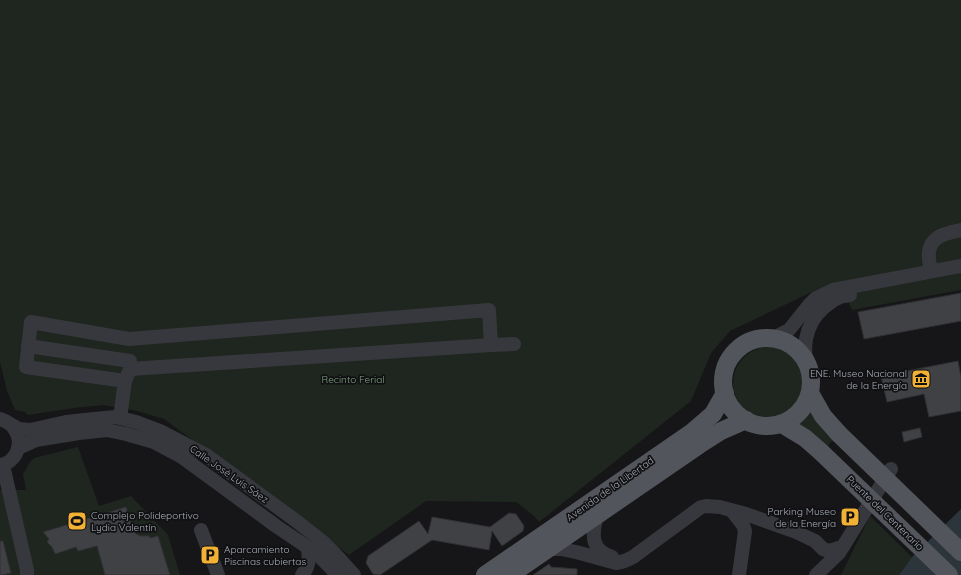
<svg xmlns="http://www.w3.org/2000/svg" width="961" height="575" font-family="Quicksand,sans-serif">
<rect width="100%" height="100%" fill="#161618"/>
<g fill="#1e261f">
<polygon points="0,0 961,0 961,290 852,310 840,283 818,289 730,331 711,353 691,401 539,522 534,516 516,502 426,501 349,555 164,419 137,411 103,405 74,408 28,415 25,412 15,410 7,391 0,362"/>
<circle cx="769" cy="383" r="36"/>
<polygon points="809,409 834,438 827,447 798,424 799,421"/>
<polygon points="78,447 99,506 131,496 168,535 180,575 0,575 0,490 26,490 23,474 30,462 34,458"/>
<polygon points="870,516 912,557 899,575 841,575"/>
</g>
<polygon fill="#2c353c" points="961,509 961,575 899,575 912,557"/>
<g fill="#404145" stroke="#303034">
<polygon points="961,293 961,321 864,339 858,312"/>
<polygon points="958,361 961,377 961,411 929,417 924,394 887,402 881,376"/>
<polygon points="920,428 922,437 904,442 902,432"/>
<polygon points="126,507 132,528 136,534 141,536 149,536 150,538 158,536 170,575 105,575 97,546 78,551 76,547 55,554 52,547 47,542 49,539 43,532"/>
<polygon points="509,513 516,514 524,526 523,531 502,546 492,531 489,550 432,540 380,575 373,574 366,563 368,556 419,521 428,534 432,517 490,527"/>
<polygon points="0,541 3,541 11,573 2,575 0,575"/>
<polygon points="549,564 551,567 577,569 577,575 533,575"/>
</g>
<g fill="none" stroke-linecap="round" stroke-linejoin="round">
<g stroke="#37383d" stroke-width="14">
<path d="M931,271C930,265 928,258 929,252C931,235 948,233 961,230"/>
<polyline points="772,339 789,330 809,305 816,298 833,290 961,266"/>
<polyline points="491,345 489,310 129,339 31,322 26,367 125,381 130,369 491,345 514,344"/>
<polyline points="28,346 130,361"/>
<path d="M807,363C801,340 810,316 830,303C832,301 835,299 838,298C841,296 846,296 850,295"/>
<polyline points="120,418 125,381"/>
<path d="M0,419C6,421 12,424 15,430C24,443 16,463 0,465"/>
<polyline points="12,425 19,429 30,430 66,422 94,419 116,417 136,422 160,431 206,455 295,520 323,542 336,555 354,575"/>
<polyline points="18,448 36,440 54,437 79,433 107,430 126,434 154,442 182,457 276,526 316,553 330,567 337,575"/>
<polyline points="3,465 27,570 27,575"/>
<polyline points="732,511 743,525 745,531 739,575"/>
<path d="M597,515C592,534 590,550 612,557"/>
<polyline points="201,530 218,575"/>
<path d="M546,549H561L576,552L616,563C623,562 628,560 633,557L701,507L706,506L720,507L746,514L796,532L815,541L823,549L829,551L842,547"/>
<path d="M302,575C310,566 309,559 308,548"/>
<polyline points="816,575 839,553 891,469"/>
</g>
<g stroke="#53555c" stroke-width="18">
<circle cx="767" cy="382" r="44"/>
<polyline points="810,393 823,416 839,434"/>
<polyline points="782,424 805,438 821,452"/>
<polyline points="485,575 691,433 713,414 725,393"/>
<polyline points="510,575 699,445 721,431 746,420"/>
</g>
<g stroke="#53555c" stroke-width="18">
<polyline points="839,434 961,552"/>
<polyline points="821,452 949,575"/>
</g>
</g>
<defs>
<g id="museum-square" transform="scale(1)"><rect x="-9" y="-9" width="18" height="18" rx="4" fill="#f2b134" stroke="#111113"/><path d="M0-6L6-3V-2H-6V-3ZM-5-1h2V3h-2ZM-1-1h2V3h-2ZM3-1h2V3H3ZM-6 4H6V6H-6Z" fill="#111"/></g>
<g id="parking-square" transform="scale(1)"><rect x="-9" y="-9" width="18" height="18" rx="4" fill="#f2b134" stroke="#111113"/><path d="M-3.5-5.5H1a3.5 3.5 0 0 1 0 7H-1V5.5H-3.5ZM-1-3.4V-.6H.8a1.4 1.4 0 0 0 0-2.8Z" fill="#111"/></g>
<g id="stadium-square" transform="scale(1)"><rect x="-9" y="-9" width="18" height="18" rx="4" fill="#f2b134" stroke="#111113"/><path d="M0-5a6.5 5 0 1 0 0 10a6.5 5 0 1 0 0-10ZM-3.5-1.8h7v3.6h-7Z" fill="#111"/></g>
</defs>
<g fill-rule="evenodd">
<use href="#museum-square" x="921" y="379"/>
<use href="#parking-square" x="850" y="517"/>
<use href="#stadium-square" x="77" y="521"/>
<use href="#parking-square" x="210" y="555"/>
</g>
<g text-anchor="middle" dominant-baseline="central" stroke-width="3.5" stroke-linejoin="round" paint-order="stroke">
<g font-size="10" fill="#a8adb8" stroke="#111113" text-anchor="end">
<text x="907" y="373">ENE. Museo Nacional<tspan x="907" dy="12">de la Energía</tspan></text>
<text x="836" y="511">Parking Museo<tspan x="836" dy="12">de la Energía</tspan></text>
<text x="91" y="515" text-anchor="start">Complejo Polideportivo<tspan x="91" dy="12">Lydia Valentín</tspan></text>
<text x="224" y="549" text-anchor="start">Aparcamiento<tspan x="224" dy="12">Piscinas cubiertas</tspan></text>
</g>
<g font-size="10" fill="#7fa381" stroke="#111113">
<text x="353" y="379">Recinto Ferial</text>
</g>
<g font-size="10" fill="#a8adb8" stroke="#111113">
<text transform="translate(229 474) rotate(35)">Calle José Luis Sáez</text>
<text transform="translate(610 489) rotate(-35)">Avenida de la Libertad</text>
<text transform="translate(885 513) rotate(44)">Puente del Centenario</text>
</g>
</g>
</svg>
